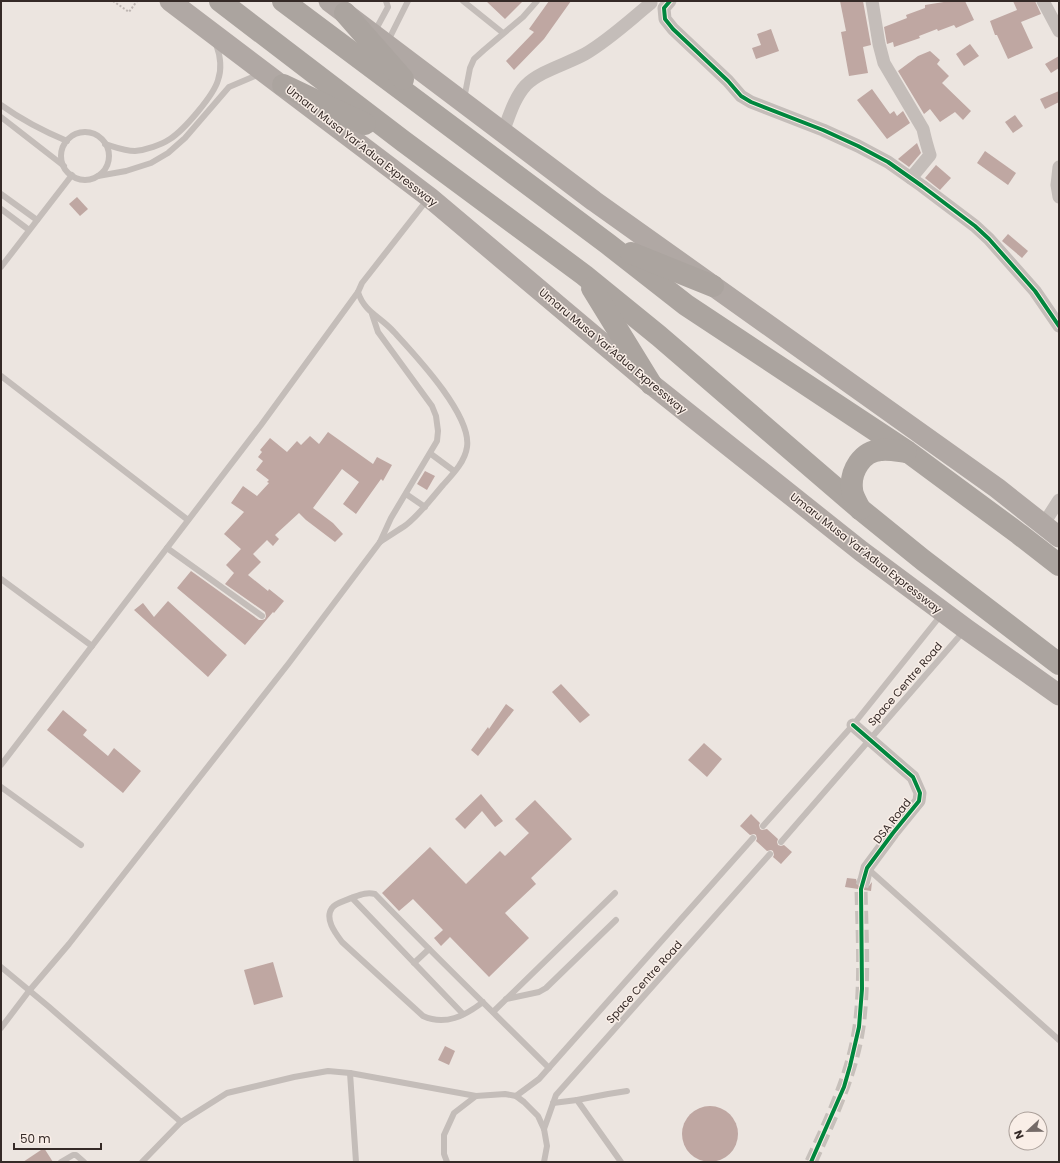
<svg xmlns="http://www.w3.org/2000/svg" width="1060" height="1163" font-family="Poppins,sans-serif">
<rect width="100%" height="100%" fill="#ece5e0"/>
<g fill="#bfa7a2">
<polygon points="486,1 523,1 505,19"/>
<polygon points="549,1 571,1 544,39 514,70 506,61 534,32 529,29"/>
<polygon points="840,1 863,1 871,45 863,47 868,73 849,76 841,32 846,31"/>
<polygon points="950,1 965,1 974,20 956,28 954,25 938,31 937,29 919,36 920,38 894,47 893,42 887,44 884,27 907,18 906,15 925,8 925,5"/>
<polygon points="1013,1 1035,1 1041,14 1021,22 1033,48 1008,59 997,35 995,35 990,21 1017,10"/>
<polygon points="771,29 779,51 756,59 752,48 761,45 757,34"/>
<polygon points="970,44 979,56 964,66 956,54"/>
<polygon points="930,51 940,60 937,64 949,76 942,83 971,111 963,120 955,112 940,122 930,109 924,114 898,71 918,56"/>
<polygon points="1059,56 1059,68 1051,73 1045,64"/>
<polygon points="872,89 890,114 894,111 897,116 903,111 910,123 887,139 857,100"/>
<polygon points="1059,91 1059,102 1045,109 1040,99"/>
<polygon points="1015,115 1023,126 1013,133 1005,122"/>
<polygon points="917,143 921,153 909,167 898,159"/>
<polygon points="985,151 1016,173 1008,185 977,163"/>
<polygon points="936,165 951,178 940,190 925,178"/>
<polygon points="77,197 88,209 80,216 69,204"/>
<polygon points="1008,234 1028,251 1022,258 1002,241"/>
<polygon points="328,432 373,464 377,457 392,465 383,481 381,479 356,514 343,504 359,482 342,469 313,508 333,523 343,534 335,542 306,520 299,513 275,535 279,539 273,546 267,540 253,554 261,562 248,575 268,591 269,589 284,601 274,613 273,612 245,645 177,588 191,571 259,620 262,620 265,619 266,616 265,612 225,584 234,573 226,565 241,549 224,534 244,512 231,503 243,486 257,496 269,483 267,482 269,480 256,470 263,461 258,457 262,452 260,450 270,438 287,452 297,441 301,445 310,436 319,444"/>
<polygon points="425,471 435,476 427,490 417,484"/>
<polygon points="168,601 227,655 208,677 134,610 143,603 154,617"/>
<polygon points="561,684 590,715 580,723 552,692"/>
<polygon points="506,704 514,710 478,756 471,750 488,727 489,729"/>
<polygon points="63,710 87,730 83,735 108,756 114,748 141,771 123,793 47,730"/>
<polygon points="704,743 722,759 707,777 688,760"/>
<polygon points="481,794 503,821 495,827 482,811 465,829 455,819"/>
<polygon points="535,800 572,839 531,878 536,884 505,913 529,938 489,977 450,937 441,946 434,938 443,930 413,899 399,911 382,893 430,847 466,884 500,851 505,856 529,833 515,819"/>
<polygon points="751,814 760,823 759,825 760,829 762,830 767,829 778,839 777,842 778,845 781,846 784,845 792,852 781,864 773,857 774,855 773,851 771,850 767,851 756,841 757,839 756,835 754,834 750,835 740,826"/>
<polygon points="847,878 856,879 858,885 862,888 869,886 872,882 871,891 845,887"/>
<polygon points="273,962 283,997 254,1005 244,970"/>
<polygon points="445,1046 455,1051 449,1065 438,1060"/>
<circle cx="710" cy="1134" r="28"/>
<polygon points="44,1148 53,1162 23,1162"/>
</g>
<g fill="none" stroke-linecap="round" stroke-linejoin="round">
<path stroke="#c7c0bb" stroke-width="13" stroke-dasharray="13 6" stroke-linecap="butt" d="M811,1162C831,1118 852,1075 859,1027C865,982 862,935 861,889L864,880"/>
<polyline stroke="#bdb5b1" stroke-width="2" stroke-dasharray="2 2" stroke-linecap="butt" points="113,1 129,12 137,1"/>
<g stroke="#c4bdb9" stroke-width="6">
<polyline points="463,1 503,33"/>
<polyline points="375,31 388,7 386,1"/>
<polyline points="388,41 408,1"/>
<polyline points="464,99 470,68 474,59 484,50 523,17 537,1"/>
<path d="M1,105C22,120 43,131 67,141"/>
<polyline points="1,117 64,166"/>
<circle cx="85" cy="156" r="24"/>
<path d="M105,144C115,147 124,151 135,151C146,150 161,145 170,139C184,130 214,95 218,80C222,69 220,55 216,44"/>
<polyline points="98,176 126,171 151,163 168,153 185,138 229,87 255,76 261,75"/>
<polyline points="1,194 37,220"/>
<polyline points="1,209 29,230"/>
<polyline points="1,267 72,175"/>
<polyline points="1,376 188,520"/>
<polyline points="431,454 454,471"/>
<polyline points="406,494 425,507"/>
<path d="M380,542C389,536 397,531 406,525C420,514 431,499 443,485C452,475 465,462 467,447C472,415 415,355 394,332C381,317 364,312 358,292L362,283L427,200"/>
<polyline points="167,548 262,616"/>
<polyline points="1,579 92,646"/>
<polyline points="1,765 261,425 358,292"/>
<polyline points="1,787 81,845"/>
<polyline points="763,826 853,725 941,615"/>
<polyline points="781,842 963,632"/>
<polyline points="867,868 1059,1040"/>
<polyline points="352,898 463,1014"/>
<polyline points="414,963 429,949"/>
<polyline points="1,967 48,1006 181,1122"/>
<polyline points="506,999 539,992 546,988 616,920"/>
<path d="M483,1002C465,1016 445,1026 423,1016L342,942C336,934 324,919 332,908C335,903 345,901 351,898C360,895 366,892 375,894C432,953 491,1010 549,1068"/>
<polyline points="493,1012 615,893"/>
<polyline points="1,1028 29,991 69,944 289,663 380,542 391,518 437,441 438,431 436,416 432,406 378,332 372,314"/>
<polyline points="350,1073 356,1162"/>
<polyline points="516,1096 539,1079 753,838"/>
<polyline points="577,1100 608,1094 627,1091"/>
<polyline points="553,1103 577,1100 621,1162"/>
<polyline points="544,1129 556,1095 770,854"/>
<polyline points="61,1162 73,1155 76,1155 84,1162"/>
<polyline points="142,1162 181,1122 227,1093 294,1077 328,1071 350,1073 476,1096"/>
<polyline points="447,1162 444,1154 444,1135 454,1113 476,1096 505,1094 516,1096 524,1102 538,1116 544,1129 547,1146 544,1162"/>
</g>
<g stroke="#c4bdb9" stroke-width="13">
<polyline points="670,1 664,8 665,19 673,29 728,81 741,96 751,102 823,130 858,146 888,162 922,186 975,226 989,239 1035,291 1059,326"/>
<path d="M872,1L879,44L884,63L923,129C925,138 927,146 930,155L911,178"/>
<polyline points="1043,1 1059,31"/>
<path d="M503,132C509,117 514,98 526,85C540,71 567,64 585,54C609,40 630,20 651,3"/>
<polyline points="1059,167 1057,185 1059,197"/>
<polyline points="1043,525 1059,500"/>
<polyline points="853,725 913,777 920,793 919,801 893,833 867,868 864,880"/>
</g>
<g stroke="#b0a8a4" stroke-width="21">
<polyline points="170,1 429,197 651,384 861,551 966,629 1059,695"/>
<polyline points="329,1 594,201 997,488 1059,537"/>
</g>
<g stroke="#aba49f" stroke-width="22">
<polyline points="220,1 403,141 584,275 659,336 860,509 923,560 1059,664"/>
<polyline points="283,1 608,244 686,305 908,452 1019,534 1059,565"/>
<polyline points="345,13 403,79"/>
<polyline points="283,85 365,124"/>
<polyline points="631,253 713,286"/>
<polyline points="592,288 651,384"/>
<path d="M860,509C857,503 852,495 852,489C850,471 862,451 881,450C889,449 898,451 906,452"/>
</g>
<g stroke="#f9eee7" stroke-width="6">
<g id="cycleway">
<polyline points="670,1 664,8 665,19 673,29 728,81 741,96 751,102 823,130 858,146 888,162 922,186 975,226 989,239 1035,291 1059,326"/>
<polyline points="811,1162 844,1087 850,1066 859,1027 862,989 861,889 867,868 893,833 919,801 920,793 913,777 853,725"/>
</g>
</g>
<use href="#cycleway" stroke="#00873e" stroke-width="4"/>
</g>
<g text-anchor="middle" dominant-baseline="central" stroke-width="3" stroke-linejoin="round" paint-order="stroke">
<g font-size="11" fill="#352a27" stroke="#f9eee7">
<text transform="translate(362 146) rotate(38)">Umaru Musa Yar'Adua Expressway</text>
<text transform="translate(613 351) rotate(40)">Umaru Musa Yar'Adua Expressway</text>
<text transform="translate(866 553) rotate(38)">Umaru Musa Yar'Adua Expressway</text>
<text transform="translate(905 684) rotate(-49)">Space Centre Road</text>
<text transform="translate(892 821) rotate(-52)">DSA Road</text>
<text transform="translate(644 982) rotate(-48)">Space Centre Road</text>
</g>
</g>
<rect width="1060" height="1163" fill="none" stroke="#352a27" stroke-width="4"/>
<g transform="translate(1028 1131) rotate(248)"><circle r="19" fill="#f9eee7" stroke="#aba09a"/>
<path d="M0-3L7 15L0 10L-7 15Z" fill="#756b68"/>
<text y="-6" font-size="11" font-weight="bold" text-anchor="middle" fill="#352a27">N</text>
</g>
<path d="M14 1143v6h87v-6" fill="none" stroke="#352a27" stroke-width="2"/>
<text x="20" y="1143" font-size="12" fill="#352a27" stroke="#f9eee7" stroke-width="3" paint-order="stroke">50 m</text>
</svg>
